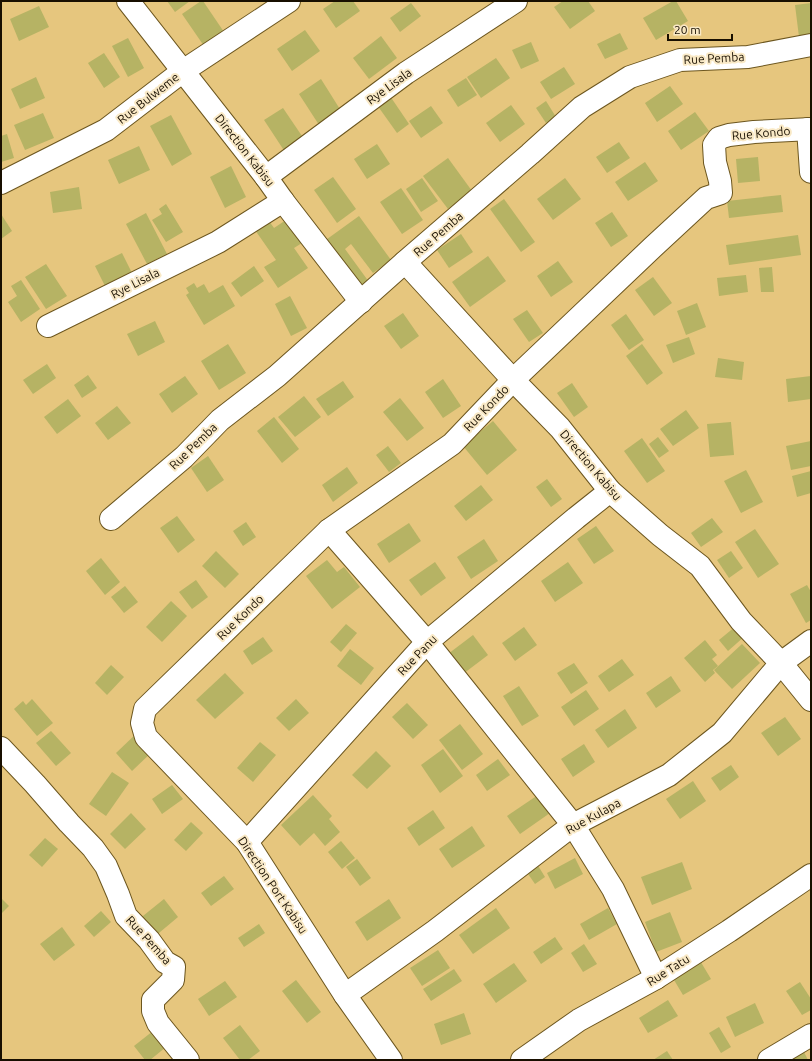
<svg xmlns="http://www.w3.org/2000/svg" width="812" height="1061" font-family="Ubuntu,sans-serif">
<rect width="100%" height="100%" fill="#e6c67e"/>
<g fill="#b6b364">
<polygon points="167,1 190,1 175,12"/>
<polygon points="201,1 203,1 224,32 204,46 182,14"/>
<polygon points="335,1 353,1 360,11 336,28 323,9"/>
<polygon points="563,1 588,1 595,11 570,29 554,7"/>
<polygon points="673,1 676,1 688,21 656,40 643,18"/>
<polygon points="411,3 421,16 400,32 390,18"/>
<polygon points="811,3 811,36 799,37 795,5"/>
<polygon points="39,6 49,27 19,41 10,19"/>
<polygon points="305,30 320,51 292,71 277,49"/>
<polygon points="620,33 628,49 605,59 597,44"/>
<polygon points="381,36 397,58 369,79 353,58"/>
<polygon points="128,38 144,68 128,77 112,46"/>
<polygon points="531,42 539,61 521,69 512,50"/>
<polygon points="104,53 120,77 104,88 88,63"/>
<polygon points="496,58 510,78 481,98 467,77"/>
<polygon points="564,67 575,84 551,99 540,82"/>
<polygon points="36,77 45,98 20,109 11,89"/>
<polygon points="466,78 477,95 458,107 447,90"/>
<polygon points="321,79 343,114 321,128 299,94"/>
<polygon points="670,86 683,104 657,122 645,103"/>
<polygon points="390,96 409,124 397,133 377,105"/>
<polygon points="546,101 556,117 546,123 536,108"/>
<polygon points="511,105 525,124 500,142 486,123"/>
<polygon points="431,106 443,123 421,138 409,121"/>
<polygon points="283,108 304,139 285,152 264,120"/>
<polygon points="695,112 709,131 681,150 668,131"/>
<polygon points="43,113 54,138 25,150 14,125"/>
<polygon points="171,115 192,154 172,166 150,126"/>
<polygon points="7,134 14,158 1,162 1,136"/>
<polygon points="619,142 630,158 607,173 596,157"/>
<polygon points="377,144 390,164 367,179 354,159"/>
<polygon points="139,146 150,170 119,184 108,160"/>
<polygon points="758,157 760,181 738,183 736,159"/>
<polygon points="448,158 472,191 448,209 423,176"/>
<polygon points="645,162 658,181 628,201 615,182"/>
<polygon points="231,166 246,197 225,208 210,177"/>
<polygon points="333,177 356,209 337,223 314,190"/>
<polygon points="422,178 438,201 421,212 406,189"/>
<polygon points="565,178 581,199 553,220 537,199"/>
<polygon points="79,187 82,209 53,213 50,192"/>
<polygon points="401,188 423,220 402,234 380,202"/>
<polygon points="781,195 783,212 729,218 727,201"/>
<polygon points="504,199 535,242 521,252 490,209"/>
<polygon points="166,204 183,232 166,242 152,220 162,214 159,209"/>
<polygon points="612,212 628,236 611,247 595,223"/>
<polygon points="146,213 167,254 147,264 126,224"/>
<polygon points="1,214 12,231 1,239"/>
<polygon points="359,216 391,260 373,273 351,244 345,249 369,282 358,290 323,242"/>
<polygon points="286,220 302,243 294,248 308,268 278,288 264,267 276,260 255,230 269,221 274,228"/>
<polygon points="461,234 473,252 449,268 437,250"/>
<polygon points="798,235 801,255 729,265 726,245"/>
<polygon points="122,253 132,273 105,286 95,266"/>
<polygon points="488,256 506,281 470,307 452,282"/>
<polygon points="558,261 573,282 551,297 537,276"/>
<polygon points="46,264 67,296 46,309 25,277"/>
<polygon points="254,266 264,281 241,297 231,283"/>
<polygon points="772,267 774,292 761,292 759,268"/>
<polygon points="746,275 748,292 719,296 717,278"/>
<polygon points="653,277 672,303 654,316 635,290"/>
<polygon points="21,280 40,309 21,322 8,302 17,296 11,286"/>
<polygon points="194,283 197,288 204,284 209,293 223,285 235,306 204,325 186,295 189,293 186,288"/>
<polygon points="290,296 307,328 291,336 275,304"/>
<polygon points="697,303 706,327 686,335 677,311"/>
<polygon points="527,310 543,333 529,342 513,319"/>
<polygon points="403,313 419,336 401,349 384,326"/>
<polygon points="626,314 644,340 629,350 611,325"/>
<polygon points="155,321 165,342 138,356 127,334"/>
<polygon points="689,337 695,354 673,363 666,345"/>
<polygon points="228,344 246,373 219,390 201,361"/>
<polygon points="642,344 663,373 647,385 626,356"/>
<polygon points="718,358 744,362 742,380 715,377"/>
<polygon points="47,364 56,378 33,394 23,380"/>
<polygon points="88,375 97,388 82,398 74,385"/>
<polygon points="185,376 198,394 172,413 159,394"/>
<polygon points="811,376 811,399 788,402 786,379"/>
<polygon points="443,379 461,406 443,418 425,392"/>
<polygon points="343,381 354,397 328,416 316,399"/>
<polygon points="572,383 588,407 574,417 557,393"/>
<polygon points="304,396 321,417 295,437 278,417"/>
<polygon points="400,398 424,428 407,441 383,412"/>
<polygon points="68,399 81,416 57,434 44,417"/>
<polygon points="117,406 131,423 108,440 95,423"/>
<polygon points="686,410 699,428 673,446 660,429"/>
<polygon points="274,417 299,449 282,463 257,431"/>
<polygon points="493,421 517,450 487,475 463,446"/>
<polygon points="731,422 734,455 710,457 707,424"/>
<polygon points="658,437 669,451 659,458 649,444"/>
<polygon points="642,438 665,471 647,483 624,451"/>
<polygon points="811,441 811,466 791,470 786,446"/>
<polygon points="388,446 401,463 389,472 376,455"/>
<polygon points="208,456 224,480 207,492 191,468"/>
<polygon points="347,467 358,483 333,502 322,485"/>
<polygon points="746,470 763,502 741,513 724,481"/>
<polygon points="811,471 811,493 797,497 792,476"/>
<polygon points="547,479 562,499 551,507 536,487"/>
<polygon points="481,485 493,500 466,521 454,506"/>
<polygon points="177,516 195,540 178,553 160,528"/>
<polygon points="712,518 723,532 701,547 691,533"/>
<polygon points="246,522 256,537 243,546 233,531"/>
<polygon points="409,523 421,541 389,563 377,544"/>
<polygon points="596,526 614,551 594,564 577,539"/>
<polygon points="755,529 779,564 758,578 735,542"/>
<polygon points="484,539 498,561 471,579 457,557"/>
<polygon points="216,551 239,574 225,588 202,566"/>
<polygon points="731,551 743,568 729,578 717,560"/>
<polygon points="101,558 120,582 105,595 86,571"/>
<polygon points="327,560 337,572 344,567 360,587 332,609 306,576"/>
<polygon points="435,562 446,578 421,596 409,580"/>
<polygon points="568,562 583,583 555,602 541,581"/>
<polygon points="196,580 208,597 192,609 179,592"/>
<polygon points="807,585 811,592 811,620 806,623 790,594"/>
<polygon points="125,586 138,602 124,613 111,597"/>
<polygon points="171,601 187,616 162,642 146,627"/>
<polygon points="346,624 357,633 341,652 330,642"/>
<polygon points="736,626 745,636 728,651 719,640"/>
<polygon points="524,627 537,645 515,661 502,643"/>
<polygon points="473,635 488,655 463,674 448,654"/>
<polygon points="263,637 273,651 252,665 243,651"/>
<polygon points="705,640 717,655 712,659 718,666 713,670 715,673 705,682 684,658"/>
<polygon points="742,644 760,663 732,689 714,670"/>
<polygon points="350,649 374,668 361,685 337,666"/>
<polygon points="622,659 634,675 609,692 598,676"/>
<polygon points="574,663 588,683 571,694 557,673"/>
<polygon points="111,665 124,677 107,695 95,683"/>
<polygon points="225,673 244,693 215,719 196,700"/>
<polygon points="671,676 681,691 656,708 646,693"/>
<polygon points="519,686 539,716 522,726 503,696"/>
<polygon points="586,690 599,709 574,726 561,707"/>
<polygon points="32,699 53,723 37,736 14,709 23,701 26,705"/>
<polygon points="296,699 309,713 289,731 276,718"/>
<polygon points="407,703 428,725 413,739 392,717"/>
<polygon points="625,709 637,728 608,748 595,730"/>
<polygon points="785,717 801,739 778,756 761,733"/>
<polygon points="460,724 483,754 462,770 439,740"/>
<polygon points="51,731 71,753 56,766 36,743"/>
<polygon points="138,732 154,750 132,771 116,753"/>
<polygon points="260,742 276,755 253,782 237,768"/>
<polygon points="584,744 595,762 573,777 561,759"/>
<polygon points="443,749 463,776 440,793 421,765"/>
<polygon points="376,751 391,766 367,789 352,775"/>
<polygon points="498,759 510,775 487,791 476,775"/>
<polygon points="731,765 739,777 720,791 711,778"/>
<polygon points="112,772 129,783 106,816 89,804"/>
<polygon points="693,781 706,801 680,819 666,799"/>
<polygon points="172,785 183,799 162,814 152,799"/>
<polygon points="313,795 332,816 329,819 340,832 325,846 314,833 300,846 281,825"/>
<polygon points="538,795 550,813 520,834 507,816"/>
<polygon points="433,810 445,828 419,846 407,828"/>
<polygon points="131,813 146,829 125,849 110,834"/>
<polygon points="191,822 203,833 186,851 174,840"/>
<polygon points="472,826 485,846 452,868 439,849"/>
<polygon points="45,838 58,849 42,867 29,855"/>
<polygon points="341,841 355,858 342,869 328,852"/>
<polygon points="575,858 583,874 555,889 547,873"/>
<polygon points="357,859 371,878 360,886 346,867"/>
<polygon points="682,862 692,889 652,905 641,877"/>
<polygon points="537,864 545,877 535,884 526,871"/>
<polygon points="224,876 234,889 211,906 201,893"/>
<polygon points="1,898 9,906 1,914"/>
<polygon points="164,899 178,917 153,938 138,920"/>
<polygon points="389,899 401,918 367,941 355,922"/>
<polygon points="496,908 510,928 473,954 459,935"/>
<polygon points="608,908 617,924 589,940 580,924"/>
<polygon points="101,911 111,922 94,937 84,926"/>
<polygon points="670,912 682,942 656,952 645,922"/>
<polygon points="259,924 265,933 244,947 238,938"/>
<polygon points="62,927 75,945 54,961 40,944"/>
<polygon points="555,937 563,949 541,964 533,952"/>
<polygon points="584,944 597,964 583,972 571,953"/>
<polygon points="438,950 450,968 422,986 410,968"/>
<polygon points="699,959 711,979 683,995 671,975"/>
<polygon points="514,963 527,981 496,1003 483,984"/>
<polygon points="454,969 462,981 431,1001 423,989"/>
<polygon points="296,980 321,1012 307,1023 282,991"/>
<polygon points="225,981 237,997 209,1016 198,999"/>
<polygon points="800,982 811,999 811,1010 802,1015 786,991"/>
<polygon points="668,1000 678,1016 648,1033 639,1018"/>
<polygon points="755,1003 764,1023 735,1037 726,1017"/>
<polygon points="464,1013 471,1034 441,1045 434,1024"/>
<polygon points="240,1025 260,1051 248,1060 240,1060 223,1038"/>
<polygon points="158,1027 171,1043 150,1060 145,1060 134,1046"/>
<polygon points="719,1027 731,1047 721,1053 709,1033"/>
<polygon points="667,1051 673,1060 653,1060"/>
<polygon points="804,1052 808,1060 789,1060"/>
</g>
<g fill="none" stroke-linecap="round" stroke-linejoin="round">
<g stroke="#6c561f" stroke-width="24">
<g id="street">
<polyline points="128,1 266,177 283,201 361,302"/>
<polyline points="808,129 811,172"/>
<polyline points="266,177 406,73 516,1"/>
<polyline points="1,183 106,130 183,71 289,1"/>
<polyline points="405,262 513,380 560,428 610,491 660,535 700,566 741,621 781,663 811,700"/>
<polyline points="48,326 218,242 283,201"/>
<polyline points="111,519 184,457 220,420 277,376 405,262 530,154 582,107 630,77 680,60 748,57 811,45"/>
<polyline points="329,530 427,642 573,825 613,889 656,978"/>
<polyline points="1,748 35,784 69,823 93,848 106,866 118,894 126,916 149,940 165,962 174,967 173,980 153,1000 153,1011 158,1023 188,1060"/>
<polyline points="247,842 427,642 576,518 610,491"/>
<polyline points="345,995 435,931 573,825 669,775 722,733 781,663 811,641"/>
<polyline points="391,1060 345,995 247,842 146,737 142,723 145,709 329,530 452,444 513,380 653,247 706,198 721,193 720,181 715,162 714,145 719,138 729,135 754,132 811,129"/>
<polyline points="522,1060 579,1020 656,978 729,931 811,875"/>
<polyline points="769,1060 811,1035"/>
</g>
</g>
<use href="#street" stroke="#fff" stroke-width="22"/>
</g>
<g text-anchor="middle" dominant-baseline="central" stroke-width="4" stroke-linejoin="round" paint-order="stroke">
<g font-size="12" fill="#180f00" stroke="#f9e9c6">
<text transform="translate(714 58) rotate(-3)">Rue Pemba</text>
<text transform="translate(389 86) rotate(-36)">Rye Lisala</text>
<text transform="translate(148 98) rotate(-38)">Rue Bulweme</text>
<text transform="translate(761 133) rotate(-5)">Rue Kondo</text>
<text transform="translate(245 150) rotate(52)">Direction Kabisu</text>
<text transform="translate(438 234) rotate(-41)">Rue Pemba</text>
<text transform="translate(135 283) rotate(-27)">Rye Lisala</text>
<text transform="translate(486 408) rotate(-46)">Rue Kondo</text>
<text transform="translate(193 446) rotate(-44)">Rue Pemba</text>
<text transform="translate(591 465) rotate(50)">Direction Kabisu</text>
<text transform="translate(240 617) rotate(-44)">Rue Kondo</text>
<text transform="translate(417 655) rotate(-46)">Rue Panu</text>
<text transform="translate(593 816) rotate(-29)">Rue Kulapa</text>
<text transform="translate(273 885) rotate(56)">Direction Port Kabisu</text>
<text transform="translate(149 940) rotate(48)">Rue Pemba</text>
<text transform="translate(668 970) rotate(-32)">Rue Tatu</text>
</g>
</g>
<rect width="812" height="1061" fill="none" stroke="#180f00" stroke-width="4"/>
<path d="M668 34v6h64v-6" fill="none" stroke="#180f00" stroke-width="2"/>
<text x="674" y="34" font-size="12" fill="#180f00" stroke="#f9e9c6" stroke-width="3" paint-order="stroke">20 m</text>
</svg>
